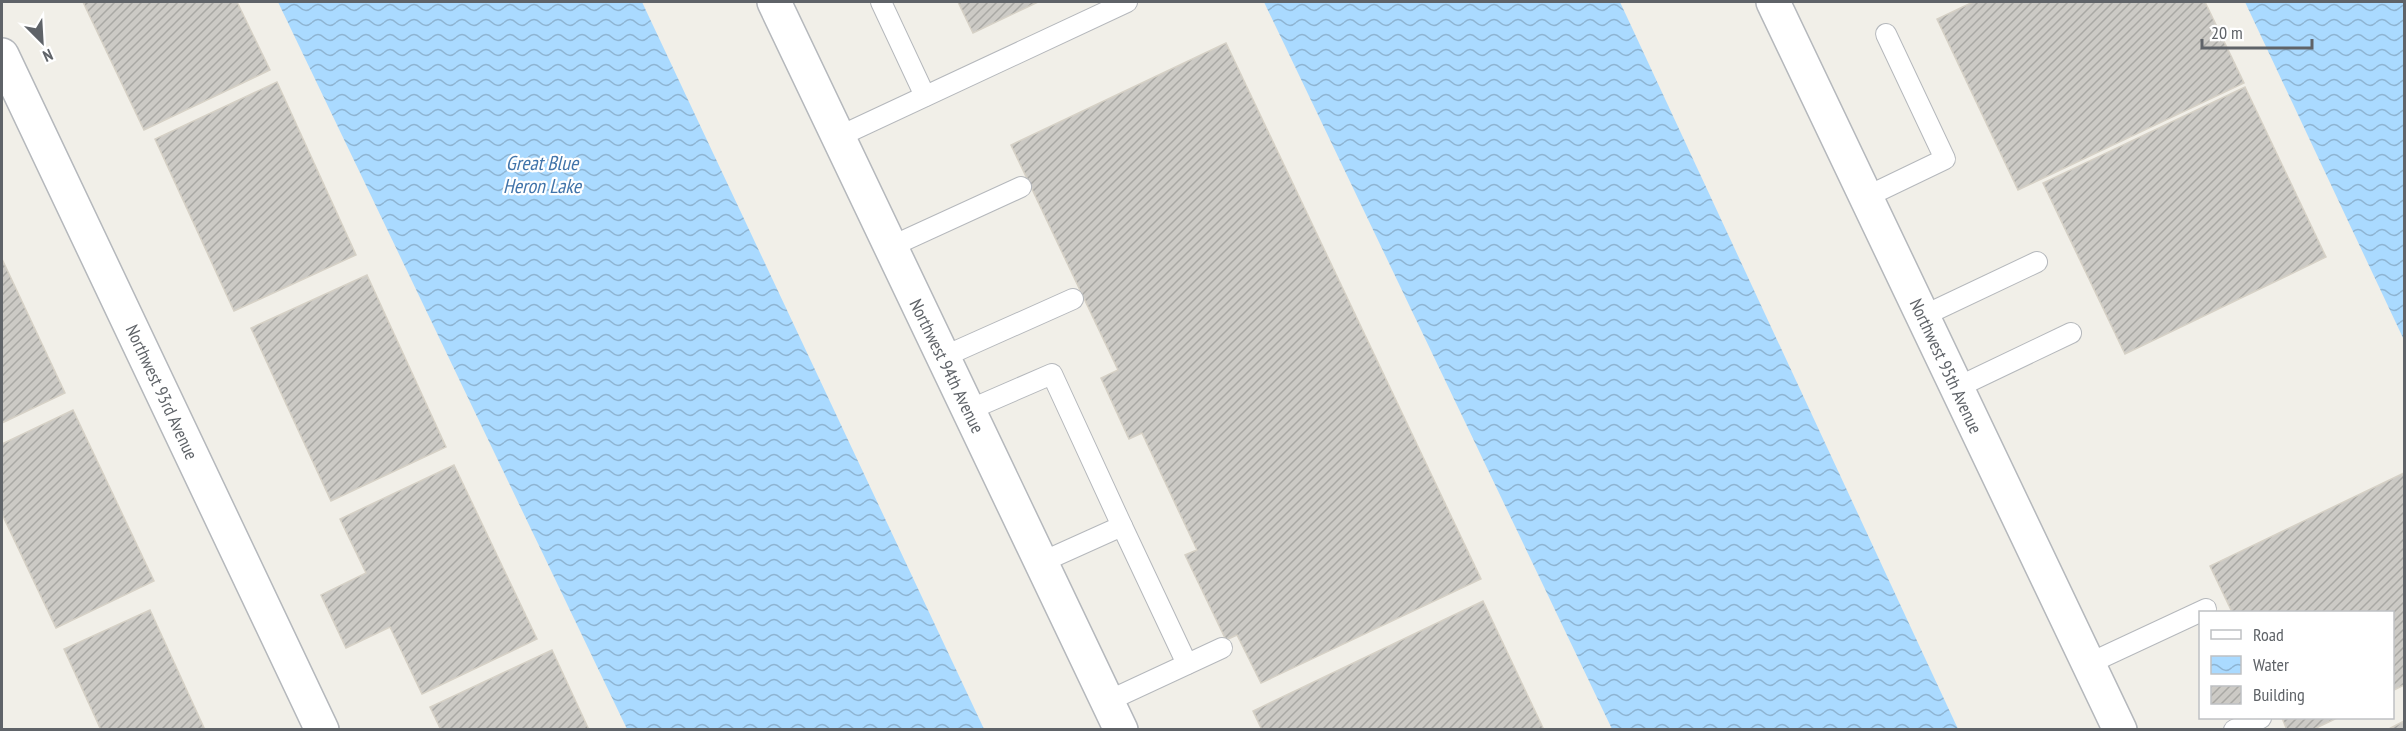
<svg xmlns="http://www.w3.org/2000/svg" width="2406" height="731" font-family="'PT Sans Narrow',sans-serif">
<defs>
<pattern id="water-waves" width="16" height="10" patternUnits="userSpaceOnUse" patternTransform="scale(1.5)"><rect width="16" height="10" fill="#aadaff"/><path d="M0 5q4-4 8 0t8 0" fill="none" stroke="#8eb4d2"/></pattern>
<pattern id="building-hatch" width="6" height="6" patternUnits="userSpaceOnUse" patternTransform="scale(1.5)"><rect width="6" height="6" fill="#cccac5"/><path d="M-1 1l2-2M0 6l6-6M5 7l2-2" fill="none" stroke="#a9a8a4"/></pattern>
</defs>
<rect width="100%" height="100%" fill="#f1efe8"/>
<g fill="url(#water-waves)">
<polygon points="278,2 642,2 984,729 627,729"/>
<polygon points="1264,2 1620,2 1958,729 1612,729"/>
<polygon points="2245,2 2404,2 2404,340"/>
</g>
<g fill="url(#building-hatch)" stroke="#d6d1c6" stroke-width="1.5">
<polygon points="83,2 237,2 270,70 144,130"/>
<polygon points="958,2 1038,2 973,33"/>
<polygon points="1973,2 2205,2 2244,83 2018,190 1937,19"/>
<polygon points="1226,43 1481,579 1261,683 1237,635 1226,640 1185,555 1197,550 1142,433 1129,439 1101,378 1118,370 1011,145"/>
<polygon points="277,82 356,255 234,311 155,139"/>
<polygon points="2245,87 2326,257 2125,354 2043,183"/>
<polygon points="2,259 65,393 2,423"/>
<polygon points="367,275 446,447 331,501 251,328"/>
<polygon points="73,410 154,581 56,628 2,514 2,444"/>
<polygon points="454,465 537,639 422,694 390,627 346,648 321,595 366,573 340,519"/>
<polygon points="2404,473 2404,685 2392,691 2392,612 2232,612 2210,566"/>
<polygon points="1483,601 1544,730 1262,730 1253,711"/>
<polygon points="150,610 205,730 101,730 64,649"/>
<polygon points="552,650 589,730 441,730 430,707"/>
<polygon points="2282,718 2337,718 2312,730 2287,730"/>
<polygon points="2404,721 2404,730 2387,730"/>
</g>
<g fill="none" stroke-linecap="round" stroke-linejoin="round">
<g stroke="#b5b8bc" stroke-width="22">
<g id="lane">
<polyline points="881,2 925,96"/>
<polyline points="838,137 1127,2"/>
<polyline points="1866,197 1945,159 1886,34"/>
<polyline points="890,247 1021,187"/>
<polyline points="1923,316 2037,262"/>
<polyline points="943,357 1073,299"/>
<polyline points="1956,388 2071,333"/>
<polyline points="969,410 1052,374 1122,526"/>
<polyline points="1042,562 1122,526 1187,664"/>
<polyline points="2088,664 2206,609"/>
<polyline points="1108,701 1222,648"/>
<polyline points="2234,730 2261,718"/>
</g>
</g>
<g stroke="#b5b8bc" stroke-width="36">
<g id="street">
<polyline points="774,2 1121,730"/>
<polyline points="1773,2 2120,730"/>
<polyline points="2,55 322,730"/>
</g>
</g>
<use href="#lane" stroke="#fff" stroke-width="20"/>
<use href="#street" stroke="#fff" stroke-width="33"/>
</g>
<g text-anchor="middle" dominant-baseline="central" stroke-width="4.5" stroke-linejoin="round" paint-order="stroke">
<g font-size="18" fill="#5f6368" stroke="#fff">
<text transform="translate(947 366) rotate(64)">Northwest 94th Avenue</text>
<text transform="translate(1946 366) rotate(65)">Northwest 95th Avenue</text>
<text transform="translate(162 392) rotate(65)">Northwest 93rd Avenue</text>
</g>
<g font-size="20" font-style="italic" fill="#4174aa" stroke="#fff">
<text x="542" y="163">Great Blue<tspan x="542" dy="23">Heron Lake</tspan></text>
</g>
</g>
<rect width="2406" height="731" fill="none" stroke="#5f6368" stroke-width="6"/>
<rect x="2199" y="611" width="195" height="108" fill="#ffffff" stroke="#bfc1c3" stroke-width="1.5"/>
<rect x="2211" y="630" width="30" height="9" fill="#ffffff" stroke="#bfc1c3" stroke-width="1.5"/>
<text x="2253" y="641" font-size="18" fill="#5f6368">Road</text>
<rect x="2211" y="656" width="30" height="18" fill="url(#water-waves)" stroke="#bfc1c3" stroke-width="1.5"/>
<text x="2253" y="671" font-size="18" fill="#5f6368">Water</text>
<rect x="2211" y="686" width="30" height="18" fill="url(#building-hatch)" stroke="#bfc1c3" stroke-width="1.5"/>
<text x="2253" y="701" font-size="18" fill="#5f6368">Building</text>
<g transform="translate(42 42) rotate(156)" stroke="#ffffff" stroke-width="4.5" paint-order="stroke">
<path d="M0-4.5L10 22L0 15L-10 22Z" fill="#5f6368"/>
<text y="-9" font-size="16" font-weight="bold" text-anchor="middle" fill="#5f6368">N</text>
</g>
<path d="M2202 39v9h110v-9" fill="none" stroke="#5f6368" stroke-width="3"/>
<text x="2211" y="39" font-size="18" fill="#5f6368" stroke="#ffffff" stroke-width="4.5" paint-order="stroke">20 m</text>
</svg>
